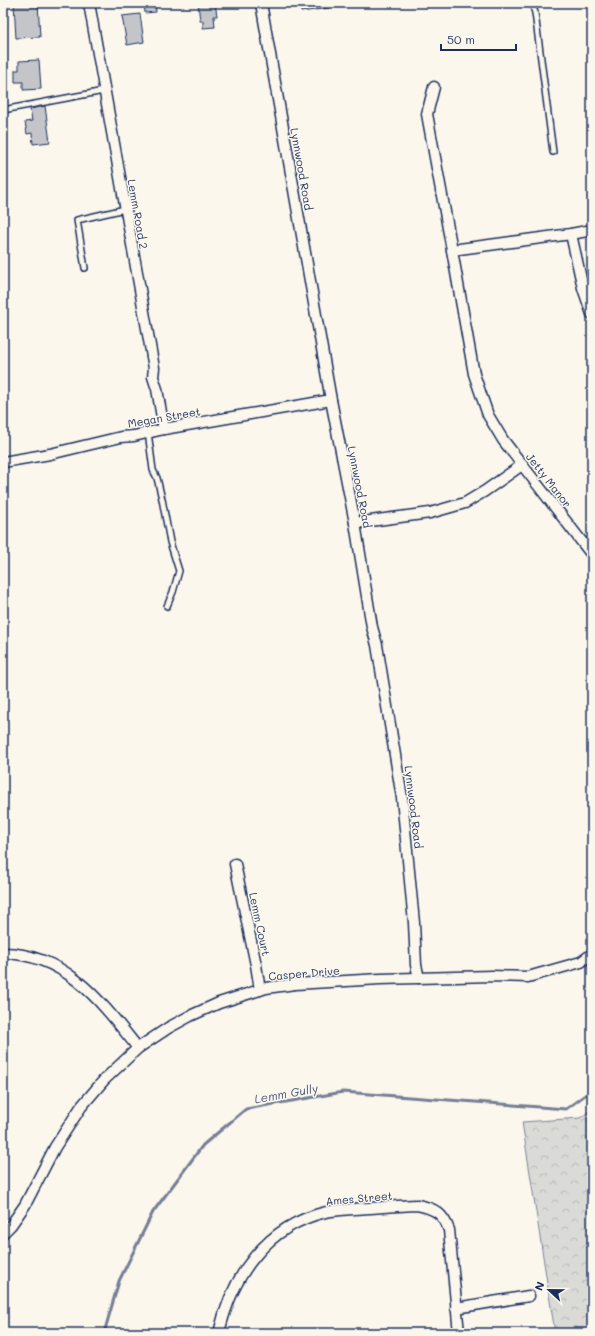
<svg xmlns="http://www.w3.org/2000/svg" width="595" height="1336" font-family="Mali,sans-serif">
<defs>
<pattern id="forest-crowns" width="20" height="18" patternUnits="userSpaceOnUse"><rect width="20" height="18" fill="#dadad7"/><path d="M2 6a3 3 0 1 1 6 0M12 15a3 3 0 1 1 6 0" fill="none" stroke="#babbbb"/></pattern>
</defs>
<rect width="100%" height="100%" fill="#fbf7ec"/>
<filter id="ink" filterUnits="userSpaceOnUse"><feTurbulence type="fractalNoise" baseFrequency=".025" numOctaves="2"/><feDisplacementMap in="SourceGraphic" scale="8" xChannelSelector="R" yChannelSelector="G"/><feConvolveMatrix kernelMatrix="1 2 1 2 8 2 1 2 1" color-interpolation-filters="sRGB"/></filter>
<g filter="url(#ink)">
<polygon fill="url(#forest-crowns)" stroke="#7a849a" points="592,1109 592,1333 555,1333 522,1122 580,1118"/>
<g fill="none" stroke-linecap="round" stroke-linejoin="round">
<polyline stroke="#747e96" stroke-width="3" points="104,1333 119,1281 153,1212 203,1145 246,1109 343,1092 566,1109 592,1090"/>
</g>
<g fill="#c3c5c9" stroke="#1b2f5e">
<polygon points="14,3 38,3 40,37 16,38"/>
<polygon points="144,3 155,3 156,12 145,13"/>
<polygon points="198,3 215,3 217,16 214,16 215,27 203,28 203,21 200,21"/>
<polygon points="300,3 329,3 329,8 301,12"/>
<polygon points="140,14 144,42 127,45 122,16"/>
<polygon points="39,60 41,89 23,90 23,82 15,82 15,70 19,70 19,61"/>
<polygon points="45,106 50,142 33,144 32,133 27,134 25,122 32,121 30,109"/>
</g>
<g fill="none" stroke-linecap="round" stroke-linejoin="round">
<g stroke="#1b2f5e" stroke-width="8">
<g id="service">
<polyline points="532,3 535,13 553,152"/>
<polyline points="3,110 104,91"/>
<polyline points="85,268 77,220 125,209"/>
<polyline points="148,432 153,470 157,478 162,499 170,542 179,571 173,592 167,606"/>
</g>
</g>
<g stroke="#1b2f5e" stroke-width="13">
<g id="minor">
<polyline points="89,3 154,368 153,377 157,389 164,429"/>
<polyline points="261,3 331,400 355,523 372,627 377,645 402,798 414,923 416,965 419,978"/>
<polyline points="434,87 427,114 452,250"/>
<polyline points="592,230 571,234 452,250 474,374 488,415 503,440 592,555"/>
<polyline points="571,234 583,288 592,314"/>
<polyline points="3,462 50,454 121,437 134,436 164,429 331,400"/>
<polyline points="355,523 430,513 465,503 485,491 522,465"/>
<polyline points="235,864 256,965 260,990"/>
<path d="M3,953C67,954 102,1003 138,1048"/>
<polyline points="3,1233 11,1225 25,1205 55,1147 81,1107 104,1080 138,1048 168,1028 190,1016 219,1003 266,988 295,984 380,979 492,976 528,977 581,962 592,954"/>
<polyline points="456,1308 529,1296"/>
<path d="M219,1333C232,1276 266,1226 326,1212C334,1210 344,1210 353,1209C374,1208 395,1206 417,1205C434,1208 443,1213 449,1230L459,1333"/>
</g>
</g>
<use href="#service" stroke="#fbf7ec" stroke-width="5"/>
<use href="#minor" stroke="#fbf7ec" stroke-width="10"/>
</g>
</g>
<g text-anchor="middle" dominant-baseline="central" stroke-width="3" stroke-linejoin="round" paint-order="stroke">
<g font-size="11" fill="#1b2f5e" stroke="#fbf7ec">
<text transform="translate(302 169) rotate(80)">Lynnwood Road</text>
<text transform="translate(138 214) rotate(80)">Lemm Road 2</text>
<text transform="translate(164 417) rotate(-10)">Megan Street</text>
<text transform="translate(549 480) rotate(52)">Jetty Manor</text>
<text transform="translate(360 487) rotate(79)">Lynnwood Road</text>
<text transform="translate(414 807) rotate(83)">Lynnwood Road</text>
<text transform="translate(260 924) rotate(78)">Lemm Court</text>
<text transform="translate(304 973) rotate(-5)">Casper Drive</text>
<text transform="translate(359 1198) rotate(-5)">Ames Street</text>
</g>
<g font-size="12" font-style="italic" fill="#47577a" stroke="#fbf7ec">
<text transform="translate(286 1093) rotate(-10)">Lemm Gully</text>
</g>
</g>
<rect width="595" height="1336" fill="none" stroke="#fbf7ec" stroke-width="16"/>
<rect x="8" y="8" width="579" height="1320" fill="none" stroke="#1b2f5e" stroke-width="1.5" filter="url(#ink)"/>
<g transform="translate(549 1290) rotate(292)" stroke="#fbf7ec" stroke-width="3" paint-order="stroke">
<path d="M0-3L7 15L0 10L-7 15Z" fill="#1b2f5e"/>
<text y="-6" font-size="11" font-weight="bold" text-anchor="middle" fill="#1b2f5e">N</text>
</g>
<path d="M441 44v6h75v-6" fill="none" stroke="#1b2f5e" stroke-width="2"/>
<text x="447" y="44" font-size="12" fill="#1b2f5e" stroke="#fbf7ec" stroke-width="3" paint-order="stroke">50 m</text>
</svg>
